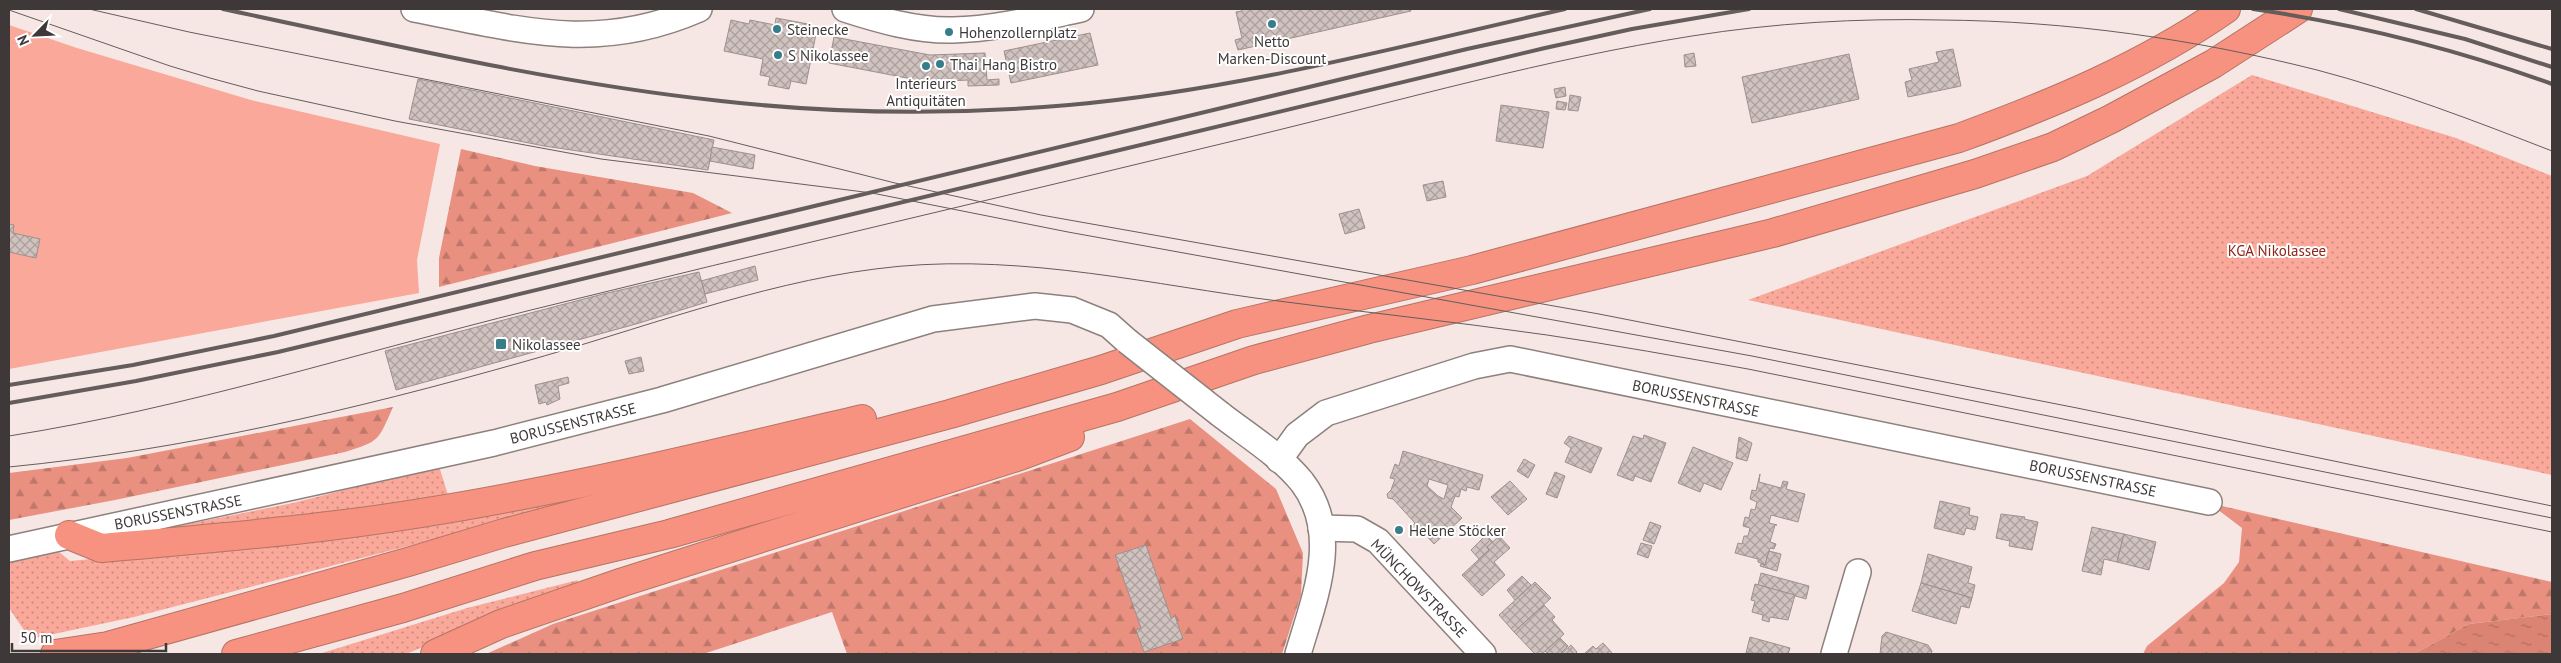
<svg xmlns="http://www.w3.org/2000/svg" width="2561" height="663" font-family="'PT Sans',sans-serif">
<defs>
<pattern id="grass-dots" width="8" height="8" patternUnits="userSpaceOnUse" patternTransform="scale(1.25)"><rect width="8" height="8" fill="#f9a899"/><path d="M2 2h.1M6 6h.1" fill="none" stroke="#cb8a7e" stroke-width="1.8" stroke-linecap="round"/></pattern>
<pattern id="forest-firs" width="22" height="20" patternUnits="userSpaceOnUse" patternTransform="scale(1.25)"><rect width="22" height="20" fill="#e99080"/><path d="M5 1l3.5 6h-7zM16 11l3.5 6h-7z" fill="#be776a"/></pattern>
<pattern id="water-ripples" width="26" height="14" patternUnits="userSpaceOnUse" patternTransform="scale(1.25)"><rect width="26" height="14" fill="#db8474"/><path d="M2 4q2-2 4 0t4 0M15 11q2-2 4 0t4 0" fill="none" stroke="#b36d60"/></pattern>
<pattern id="building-cross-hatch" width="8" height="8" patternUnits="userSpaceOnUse" patternTransform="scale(1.25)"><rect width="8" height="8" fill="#d0c2bf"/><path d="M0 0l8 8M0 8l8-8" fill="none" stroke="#aa9f9c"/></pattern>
</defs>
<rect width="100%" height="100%" fill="#f6e7e5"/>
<g fill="url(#grass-dots)">
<polygon points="2252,75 2456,138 2552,176 2552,475 1748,300 2087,176"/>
<polygon points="439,466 448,495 367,509 170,530 168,528 293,503"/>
<polygon points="659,481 134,617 30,639 9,608 9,560 40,553 42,555 59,552 70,561 259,543"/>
<polygon points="578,580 576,584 406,654 319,654 467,608"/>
</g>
<g fill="url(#forest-firs)">
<polygon points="461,149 535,166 693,193 732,213 439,287 439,258"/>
<path d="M393,407C378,441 380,441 345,452L115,500L9,520V473L127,458Z"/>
<polygon points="1190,419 1276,489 1303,553 1301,595 1282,654 847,654 832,612 703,654 486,654 553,624"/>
<polygon points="2209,503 2552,582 2552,614 2469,624 2414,654 2143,654 2147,646 2224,583 2239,562 2242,528"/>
</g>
<polygon fill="#f9a899" points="9,25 77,48 251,100 440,144 417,260 419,293 9,369"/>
<polygon fill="url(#water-ripples)" points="2552,614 2552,654 2414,654 2469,624"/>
<g fill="url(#building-cross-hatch)" stroke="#9d908d" fill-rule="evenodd">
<polygon points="1241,9 1410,9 1411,11 1238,50 1235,40 1242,38 1236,12 1242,11"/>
<polygon points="776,18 808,24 806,32 816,34 806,84 791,81 789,89 768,85 770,77 760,75 763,59 724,51 731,20 749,24 750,20 775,25"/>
<polygon points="1090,33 1098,65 1011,83 1004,51"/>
<polygon points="834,37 930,55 985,53 987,80 999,79 999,85 968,86 968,80 928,82 829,63"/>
<polygon points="1953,49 1961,86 1908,97 1905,82 1912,80 1909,69 1939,62 1936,52"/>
<polygon points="1694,53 1696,66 1685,67 1684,55"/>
<polygon points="1849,54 1859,99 1752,123 1742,77"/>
<polygon points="418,79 714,140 708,170 544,146 409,119"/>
<polygon points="1565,87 1566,96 1556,98 1554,89"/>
<polygon points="1570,95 1581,97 1578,111 1568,110"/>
<polygon points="1557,101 1567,103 1565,110 1556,109"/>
<polygon points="1501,105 1549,112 1543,148 1496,141"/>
<polygon points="712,147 755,155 753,169 710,161"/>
<polygon points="1443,181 1446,197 1427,201 1423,185"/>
<polygon points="1359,209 1365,228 1345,234 1339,214"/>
<polygon points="9,224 14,225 13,233 40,239 36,258 9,252"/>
<polygon points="755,266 758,280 705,294 701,281"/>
<polygon points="699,272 707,302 636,324 396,390 385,351 603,294"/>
<polygon points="641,357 644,371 629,374 625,361"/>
<polygon points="568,377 569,383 558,386 560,399 547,405 546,402 539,404 535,385"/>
<polygon points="1644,435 1666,443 1651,482 1635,476 1633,481 1617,475 1633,436 1643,439"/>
<polygon points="1569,436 1602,448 1591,473 1565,462 1571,448 1564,443"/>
<polygon points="1739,437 1752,443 1747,461 1736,458"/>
<polygon points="1693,447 1733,463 1721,490 1704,483 1700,492 1678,483"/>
<path d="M1403,451L1483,475L1479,490L1467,487L1466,491L1461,489L1459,497L1455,496L1451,507L1462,518L1434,544L1424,533L1421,536L1412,526L1415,523L1393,499L1388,498L1387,494L1391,490L1395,479L1390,478L1395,464L1399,466ZM1429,479L1448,485L1444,499L1438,496L1427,486Z"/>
<polygon points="1524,459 1535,465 1528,478 1517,471"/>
<polygon points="1555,472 1565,476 1557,498 1546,494"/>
<polygon points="1760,474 1759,482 1781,488 1783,481 1788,482 1786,489 1805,494 1798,522 1771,515 1769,523 1777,525 1775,525 1770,542 1776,544 1774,549 1770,548 1765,565 1758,562 1758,559 1735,553 1738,543 1742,544 1744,536 1748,536 1750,528 1743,526 1745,517 1749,518 1751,509 1755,510 1757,502 1750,499 1752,490 1756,491"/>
<polygon points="1510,481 1527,499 1508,515 1491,497"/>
<polygon points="1940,501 1970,508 1969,515 1978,517 1975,530 1966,528 1964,535 1934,528"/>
<polygon points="2001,514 2025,517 2024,519 2038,522 2032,550 2009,546 2010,541 1996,538"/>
<polygon points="1650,522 1661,526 1654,544 1643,540"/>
<polygon points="2092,527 2124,534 2117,562 2104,559 2101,575 2082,571"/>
<polygon points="2124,534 2156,542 2149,570 2117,562"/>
<polygon points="1486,535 1493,542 1487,547 1489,550 1479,559 1471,550"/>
<polygon points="1499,536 1510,548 1494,562 1505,575 1482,596 1462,575 1489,550 1487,547"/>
<polygon points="1641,543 1652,546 1648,558 1637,554"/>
<polygon points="1146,545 1171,618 1175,616 1183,639 1144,652 1136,630 1141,628 1115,555"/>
<polygon points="1769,551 1781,554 1777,571 1760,566 1761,564 1765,565"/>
<polygon points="1928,554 1972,567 1968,583 1975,585 1972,598 1921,583"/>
<polygon points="1761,573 1809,586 1806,599 1758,585"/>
<polygon points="1522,576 1531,585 1515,600 1507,590"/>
<polygon points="1535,582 1551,598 1514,632 1499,615"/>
<polygon points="1921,583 1972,598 1969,608 1961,606 1956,624 1912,611"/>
<polygon points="1755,584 1795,595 1788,620 1770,617 1769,622 1762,620 1763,615 1752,612 1755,601 1751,600"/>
<polygon points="1544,605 1555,617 1552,620 1564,634 1542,654 1535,654 1514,632"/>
<polygon points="1886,632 1928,645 1932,651 1931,654 1880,654 1882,636"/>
<polygon points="1750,637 1790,648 1788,654 1746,653"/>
<polygon points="1560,638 1568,646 1560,654 1548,654 1545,651"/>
<polygon points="1603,643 1613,654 1584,654 1593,646 1596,649"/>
<polygon points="1571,645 1577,652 1575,654 1561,654"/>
</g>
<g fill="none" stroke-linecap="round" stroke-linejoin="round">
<g stroke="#8d807d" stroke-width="28">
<g id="minor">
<path d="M414,9C518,29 596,54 699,9"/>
<path d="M845,9C879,20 917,31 953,30C996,29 1039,18 1081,9"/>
<path d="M1220,414C1247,435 1280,455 1302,482C1342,534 1314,599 1298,654"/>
<polyline points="1279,460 1297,435 1326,413 1474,366 1510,359 2209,502"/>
<polyline points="1321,528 1357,529 1378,541 1483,654"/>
<polyline points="9,549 494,443 662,400 933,319 1035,306 1072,310 1109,325 1127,341"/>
<polyline points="1834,654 1858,572"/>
</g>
</g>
<g stroke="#b67366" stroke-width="30">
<g id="highway">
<path d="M69,535L101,548C180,541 259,535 337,525C514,503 689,460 862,419"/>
<path d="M55,654L108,646L408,562L504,533L950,414L1101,370L1237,324L1472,270L1959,138C2052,104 2144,66 2226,9"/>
<polyline points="236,654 403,608 535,566 669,534 1117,407 1254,360 1369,329 1773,233 1975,174 2053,147 2111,119 2213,64 2298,9"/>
<polyline points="435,654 501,624 623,582 1020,456 1070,437"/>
</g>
</g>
<use href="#minor" stroke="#fff" stroke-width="25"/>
<use href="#highway" stroke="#f6927f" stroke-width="28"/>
<g stroke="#655d5c" stroke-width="1">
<polyline points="89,9 189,32 709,136 895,183 1041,215 1599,314 2077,408 2552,506"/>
<polyline points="9,10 170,66 210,78 258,91 395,121 601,159 872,193 1068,232 1752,356 2552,518"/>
<path d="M9,436C187,408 357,353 531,310C773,250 1016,194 1258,135C1402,100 1546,59 1692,36C1773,23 1859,18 1941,20C2068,21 2194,39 2317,70C2397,91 2475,121 2552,151"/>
<path d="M9,467C183,450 354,410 523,362C638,330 757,284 875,269C1003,252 1129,280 1255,298C1352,311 1450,321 1547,335C1614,345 1681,357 1748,369L2552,532"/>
</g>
<g stroke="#655d5c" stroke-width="4">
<path d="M223,9C388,44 553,83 721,101C836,114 953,115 1069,105C1238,90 1401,46 1565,9"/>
<path d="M2253,9C2355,24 2456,49 2552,84"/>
<polyline points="2339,9 2465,39 2552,67"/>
<polyline points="2416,9 2552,49"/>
<polyline points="9,385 133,365 274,336 1467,49 1650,9"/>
<polyline points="9,403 136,381 278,352 1545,48 1632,29 1749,9"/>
</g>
<g stroke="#8d807d" stroke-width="28" stroke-linecap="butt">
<polyline id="minor-bridge" points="1127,341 1220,414"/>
</g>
<use href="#minor-bridge" stroke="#fff" stroke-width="25"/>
</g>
<g fill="#387d8a" stroke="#fff" stroke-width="2">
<circle cx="1272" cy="24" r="5"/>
<circle cx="777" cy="29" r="5"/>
<circle cx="949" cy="32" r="5"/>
<circle cx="778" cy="55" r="5"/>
<circle cx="940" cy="64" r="5"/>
<circle cx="926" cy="66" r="5"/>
<rect x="495" y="338" width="12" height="12" rx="2.5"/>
<circle cx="1399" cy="530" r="5"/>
</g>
<g text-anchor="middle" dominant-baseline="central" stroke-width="4" stroke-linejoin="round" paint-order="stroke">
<g font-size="15" fill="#3e3938" stroke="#fff" text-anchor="start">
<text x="787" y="29">Steinecke</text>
<text x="959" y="32">Hohenzollernplatz</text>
<text x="1272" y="41" text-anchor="middle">Netto<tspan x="1272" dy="17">Marken-Discount</tspan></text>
<text x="788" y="55">S Nikolassee</text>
<text x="950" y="64">Thai Hang Bistro</text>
<text x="926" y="83" text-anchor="middle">Interieurs<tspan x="926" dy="17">Antiquitäten</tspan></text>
<text x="512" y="344">Nikolassee</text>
<text x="1409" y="530">Helene Stöcker</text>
</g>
<g font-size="15" fill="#8d2618" stroke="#fff">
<text x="2277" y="250">KGA Nikolassee</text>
</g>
<g font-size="15" fill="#3e3938" stroke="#fff">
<text transform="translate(1696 398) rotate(12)">BORUSSENSTRASSE</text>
<text transform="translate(573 423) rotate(-14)">BORUSSENSTRASSE</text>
<text transform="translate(2093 478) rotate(12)">BORUSSENSTRASSE</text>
<text transform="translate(178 512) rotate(-11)">BORUSSENSTRASSE</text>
<text transform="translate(1419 588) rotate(46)">MÜNCHOWSTRASSE</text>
</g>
</g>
<rect width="2561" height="663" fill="none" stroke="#3e3938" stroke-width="20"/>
<g transform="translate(35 35) rotate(246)" stroke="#ffffff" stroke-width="4" paint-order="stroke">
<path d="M0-4L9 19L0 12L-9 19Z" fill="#3e3938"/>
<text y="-8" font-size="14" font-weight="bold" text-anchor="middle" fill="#3e3938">N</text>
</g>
<path d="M12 643v8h154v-8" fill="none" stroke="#3e3938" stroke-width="2.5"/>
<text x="20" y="643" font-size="15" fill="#3e3938" stroke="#ffffff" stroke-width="4" paint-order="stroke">50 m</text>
</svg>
